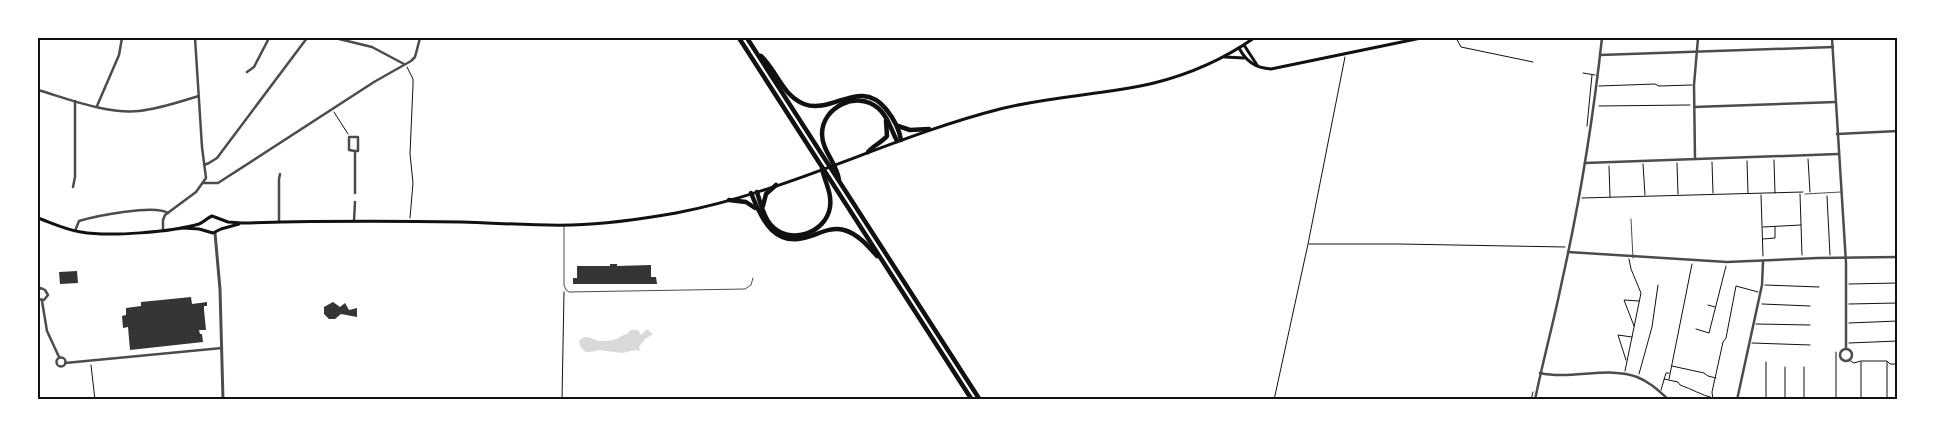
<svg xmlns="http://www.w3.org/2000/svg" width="1935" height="437" viewBox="0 0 1935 437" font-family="Roboto,sans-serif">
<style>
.water{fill:#d9d9d9}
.building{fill:#353535}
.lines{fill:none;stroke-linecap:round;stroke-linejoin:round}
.path{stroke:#111;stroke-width:1}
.service{stroke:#4c4c4c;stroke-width:1}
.minor{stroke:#4c4c4c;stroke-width:2.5}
.tertiary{stroke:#4c4c4c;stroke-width:3}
.secondary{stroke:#111;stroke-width:3}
.motorway{stroke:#111;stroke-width:4.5}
.neatline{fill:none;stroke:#111;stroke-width:2}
</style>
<rect width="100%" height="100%" fill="#fff"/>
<path class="water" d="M647,329L653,334L645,339L639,347L640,351L635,350L622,353L598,350L591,352H585L580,346L579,341C588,332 592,341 601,341C604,341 613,341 616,339C621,337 622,335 627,334L631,330H638L641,335Z"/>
<g class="building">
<polygon points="610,264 617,264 617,266 651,265 651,277 656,277 657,284 573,284 573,278 577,278 577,266 610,266"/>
<polygon points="77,271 78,283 60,284 59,272"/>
<polygon points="191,297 192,304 207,302 207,306 204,306 204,310 206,330 199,330 200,334 202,334 203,342 130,350 128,327 123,328 122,316 126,315 126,308 141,306 141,302"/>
<polygon points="333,302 340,307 345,303 349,310 357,308 357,317 341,314 335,319 329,319 324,314 324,307"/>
</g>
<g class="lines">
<g class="path">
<polyline points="1456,38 1461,47 1533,62"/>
<polyline points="407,67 413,79 413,85 410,154 413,183 410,218"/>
<polyline points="1583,73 1595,75"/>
<polyline points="1599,86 1655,84 1659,86 1692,85"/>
<polyline points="1599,106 1690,105"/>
<polyline points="334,112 348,134"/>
<polyline points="1587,126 1592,75"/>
<polyline points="1808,159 1810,192"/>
<polyline points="1774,160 1775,193"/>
<polyline points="1747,161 1748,193"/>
<polyline points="1712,162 1713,193"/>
<polyline points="1677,163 1678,194"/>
<polyline points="1643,164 1645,195"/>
<polyline points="1609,166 1610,197"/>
<polyline points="1800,194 1802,255"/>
<polyline points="1761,195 1763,256"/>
<polyline points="1827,196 1830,255"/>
<polyline points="1582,198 1803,192"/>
<polyline points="1763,227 1801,225"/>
<polyline points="1763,239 1775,238 1775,227"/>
<polyline points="1309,244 1399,244 1565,247"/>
<polyline points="1849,284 1898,283"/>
<polyline points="1765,285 1819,287"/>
<polyline points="1762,304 1810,306"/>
<polyline points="1849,304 1898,303"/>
<polyline points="1708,305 1715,307"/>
<polyline points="1849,323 1898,321"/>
<polyline points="1756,324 1810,325"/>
<polyline points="1634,326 1624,300 1639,301"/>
<polyline points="1696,329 1709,333 1726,266"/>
<polyline points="1752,343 1810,345"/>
<polyline points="1849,343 1898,341"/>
<polyline points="1836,352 1836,400"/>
<polyline points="1626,360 1618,335 1632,337"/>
<polyline points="1849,360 1854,363 1861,361 1887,361 1890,364 1898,364"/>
<polyline points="1861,362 1861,400"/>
<polyline points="1887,362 1887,400"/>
<polyline points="91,365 95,400"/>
<polyline points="1672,366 1704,373 1708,376 1716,378"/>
<polyline points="1625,371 1641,293 1631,269 1629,259"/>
<polyline points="1639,374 1652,327 1658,285"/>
<path d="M1664,379L1678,382L1680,385C1692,389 1701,395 1713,398"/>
<polyline points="1669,379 1692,264"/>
<polyline points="1661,390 1666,373 1669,373"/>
<polyline points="562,400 564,292"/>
<polyline points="1274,400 1308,244 1345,57"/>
<polyline points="1531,400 1533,392"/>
<polyline points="1713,400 1712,392 1723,342 1726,338 1736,286 1758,292"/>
<polyline points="1766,400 1766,362"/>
<polyline points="1785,400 1785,367"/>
<polyline points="1804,400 1804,367"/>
</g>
<g class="service">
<polyline points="1805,194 1841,192"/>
<polyline points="1631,219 1633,258"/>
<polyline points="564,226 564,285 566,290 569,292 745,289 751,285 753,278"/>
</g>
<g class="minor">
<polyline points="335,38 372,47 404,64"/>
<polyline points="1832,38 1846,263 1846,349"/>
<polyline points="1600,55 1833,47"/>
<polyline points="247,72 254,67 269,38"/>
<path d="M38,90C69,99 106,114 139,111C159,109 179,102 199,96"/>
<polyline points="97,106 119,55 122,38"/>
<polyline points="1694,107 1835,102"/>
<polyline points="1837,134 1898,131"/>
<polyline points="1695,159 1694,85 1698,38"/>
<polyline points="1585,163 1838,154"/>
<polyline points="204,165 209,163 217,158 307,38"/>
<polyline points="203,183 218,183 374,82 411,61 415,57 420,38"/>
<polyline points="73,187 75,177 75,101"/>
<polyline points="355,193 355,151 358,151 358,137 349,137 349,150 355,151"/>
<polyline points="354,221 355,202"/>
<polyline points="279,222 279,179 280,174"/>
<polyline points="163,229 163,220 165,215 196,192 206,178 202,147 195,38"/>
<path d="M75,231L79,221C96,216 155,204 168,213"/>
<polyline points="1568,252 1727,262 1818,258 1898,257"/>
<polyline points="38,290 41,288 45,290 48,295 44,300 38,299"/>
<polyline points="42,301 47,331 59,357"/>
<circle cx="1846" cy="355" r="6"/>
<circle cx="61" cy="362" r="4.5"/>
<polyline points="65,363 222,348"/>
<path d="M1540,373C1570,380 1610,366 1637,377C1650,382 1659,391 1669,400"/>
<path d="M1535,400C1543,360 1554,321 1562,281C1580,201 1593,119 1602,38"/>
<polyline points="1737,400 1762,285 1763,262"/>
</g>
<polyline class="tertiary" points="215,233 220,289 223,400"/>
<g class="secondary">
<polyline points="1426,38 1429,38"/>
<polyline points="1244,45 1257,65"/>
<path d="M1239,48C1246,61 1255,68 1271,69L1421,38"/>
<polyline points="1225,57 1244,58"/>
<path d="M38,218C52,223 66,230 81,232C109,237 172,232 199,224C204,222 207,218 212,216L228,222L242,223C315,221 388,221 462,222C498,223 535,226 572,225C606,224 642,219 676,213C788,192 890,137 1000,109C1051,96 1103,95 1154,83C1190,74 1224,59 1254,38"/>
<polyline points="183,228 199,229 213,233 221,229 239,224"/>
</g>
<g class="motorway">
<polyline points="739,38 972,400"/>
<polyline points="747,38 980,400"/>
<path d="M761,56C777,71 782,95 804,104C832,115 860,77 886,109C894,119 899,128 901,140"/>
<polyline points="898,126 910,130 929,129"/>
<path d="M868,152C874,145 881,143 887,136L886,120"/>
<path d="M839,180C837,163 822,151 822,134C822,107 857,90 878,108C888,116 891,130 897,141"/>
<path d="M757,192C760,202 763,215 770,224C788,246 826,234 830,207C832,193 825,182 822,169"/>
<path d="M751,193C762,221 775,249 811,236C822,232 832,227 844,230C858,234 868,246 877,256"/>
<polyline points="729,200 746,202 755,208"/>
<polyline points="763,206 766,194 776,185"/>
</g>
</g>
<rect width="1935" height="437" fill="none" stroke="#ffffff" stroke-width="78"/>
<rect x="39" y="39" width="1857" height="359" class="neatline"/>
</svg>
